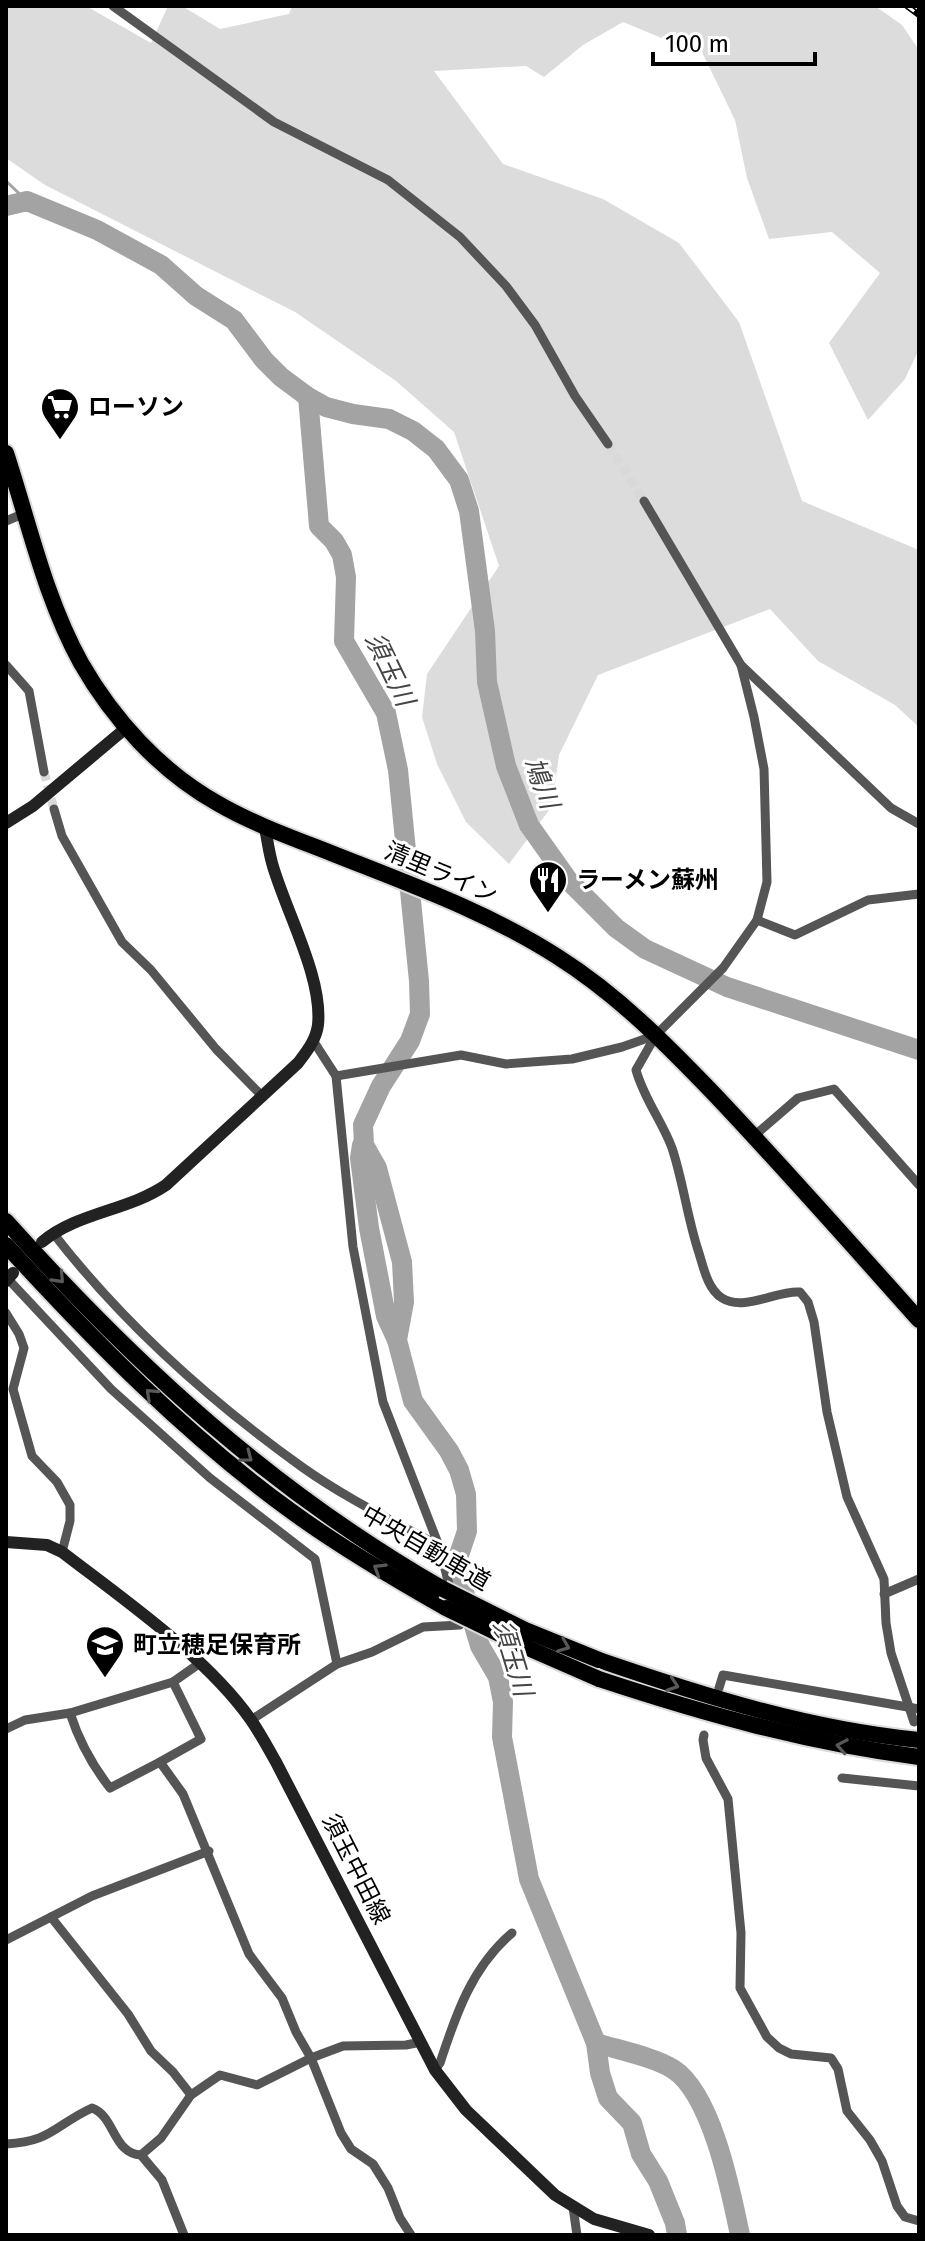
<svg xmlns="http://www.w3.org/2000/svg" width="925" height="2241" viewBox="0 0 925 2241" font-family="'Fira Sans','Noto Sans JP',sans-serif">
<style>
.green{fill:#dcdcdc}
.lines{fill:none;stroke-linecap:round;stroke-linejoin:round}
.stream{stroke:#a3a3a3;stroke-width:3}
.river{stroke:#a3a3a3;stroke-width:20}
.street-tunnel{stroke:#d9d9d9;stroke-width:9;stroke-dasharray:9 4.5;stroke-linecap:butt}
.highway-casing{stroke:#dbdbdb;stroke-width:20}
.street{stroke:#555;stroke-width:9}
.secondary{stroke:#222;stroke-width:12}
.highway{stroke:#000;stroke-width:16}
.rail-casing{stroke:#000;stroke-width:6}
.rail{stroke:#fff;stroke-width:3;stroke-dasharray:9;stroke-linecap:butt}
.highway-bridge-casing{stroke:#dbdbdb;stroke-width:20;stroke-linecap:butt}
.highway-bridge{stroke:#000;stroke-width:16}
.oneway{stroke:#595959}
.labels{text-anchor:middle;stroke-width:6;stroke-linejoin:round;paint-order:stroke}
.poi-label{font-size:24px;font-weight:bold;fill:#000;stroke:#fff;text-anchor:start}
.street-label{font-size:24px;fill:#000;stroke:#fff}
.water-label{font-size:26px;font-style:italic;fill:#444;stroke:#fff}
</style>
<rect width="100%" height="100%" fill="#fff"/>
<polygon class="green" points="6,6 86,6 151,43 168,6 182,6 220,29 289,14 292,6 875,6 902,25 919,50 919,349 905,379 868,420 829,343 880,273 832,232 769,239 747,178 735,120 702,52 676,44 623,22 583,45 544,77 526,66 434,71 503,164 603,199 679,243 739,322 802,501 919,550 919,727 895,705 818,661 770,609 598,675 559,755 552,806 509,864 466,822 437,764 422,717 427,674 499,566 454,432 396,381 295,312 45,185 6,158"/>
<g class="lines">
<polyline class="stream" points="6,181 27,201"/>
<g class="river">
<polyline points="6,206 27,201 97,230 161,265 196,296 234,320 264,360 281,377 308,397 326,407 353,414 389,419 413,431 436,449 459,480 469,511 485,631 487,682 506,766 529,825 568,880 616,928 645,949 727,987 919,1050"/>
<polyline points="308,397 319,526 334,541 342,555 346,577 344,641 386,713 398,770 419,981 420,1014 410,1041 381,1086 363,1125 364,1145 377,1168 402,1262 404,1302 397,1340 413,1401 449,1451 459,1470 466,1494 467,1531 458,1558 461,1582 480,1646 498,1677 503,1702 502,1737 529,1879 596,2043 600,2073 608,2098 632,2123 641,2154 658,2181 675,2223 677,2235"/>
<polyline points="362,1145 360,1158 369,1228 386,1316 397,1340"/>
<path d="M596,2043C619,2050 654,2057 673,2069C712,2094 731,2192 740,2235"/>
</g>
<g class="street-tunnel">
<polyline points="608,444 644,501"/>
<polyline points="44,772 54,809"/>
</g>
<g class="highway-casing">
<g id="highway">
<path d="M6,453C29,523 45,598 81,663C113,719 160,771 217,803C253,824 293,838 331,853C409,884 488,912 558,957C618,995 667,1045 716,1096C785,1169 852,1245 919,1320"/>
<path d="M6,1221C137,1367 272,1491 443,1589"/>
<path d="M6,1245C94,1341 186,1435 291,1511C340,1547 393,1578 446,1608"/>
<path d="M599,1660C704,1696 808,1729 919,1740"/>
<path d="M599,1679C705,1714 808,1743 919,1757"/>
</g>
</g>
<g class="street">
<polyline points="113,6 274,122 388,180 460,237 506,286 535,325 575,396 608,444"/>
<polyline points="644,501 741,665 891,808 919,824"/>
<polyline points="6,521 25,513"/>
<polyline points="6,665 29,691 44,772"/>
<path d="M741,665L754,717L764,769L767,882L757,920L723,968L656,1035L636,1070C644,1099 662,1121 672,1148C683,1181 687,1216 698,1250C703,1265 707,1289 722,1298C744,1312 777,1290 800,1292L808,1302L814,1322L827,1412L847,1497L884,1579L886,1623L891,1653L914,1722"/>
<polyline points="54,809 62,836 122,942 151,970 216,1049 263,1097"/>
<polyline points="757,920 795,935 868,900 919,894"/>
<polyline points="314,1042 336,1076 353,1247 383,1402 439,1546 451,1592"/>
<polyline points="336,1076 461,1055 506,1064 572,1059 622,1047 656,1035"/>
<polyline points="754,1136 798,1098 834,1089 919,1185"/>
<path d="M53,1233C122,1322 210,1401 302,1467C344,1497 393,1521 439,1546"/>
<polyline points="8,1279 111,1389 210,1478 315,1559 337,1664"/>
<polyline points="6,1313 19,1334 24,1348 13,1389 32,1456 57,1482 70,1505 70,1521 62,1552"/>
<polyline points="884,1594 919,1579"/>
<polyline points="173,1682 201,1739 160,1762 183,1794 249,1954 282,1998 296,2032 311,2058 341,2133 351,2149 373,2164 388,2188 400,2218 411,2235"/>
<polyline points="719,1688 723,1675 919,1709"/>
<path d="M70,1713C79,1741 92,1765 110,1788L160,1762"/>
<polyline points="251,1720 337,1664 372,1652 423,1627 460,1625 457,1614"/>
<polyline points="6,1729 25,1720 70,1713 173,1682 200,1663"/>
<polyline points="704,1735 703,1740 706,1758 728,1799 741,1933 740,1988 767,2037 779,2048 791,2054 831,2058 838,2069 847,2111 870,2140 882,2161 897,2206 905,2217 919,2221"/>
<polyline points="842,1778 919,1786"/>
<polyline points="51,1917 128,2014 151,2051 173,2072 191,2095"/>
<polyline points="6,1940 92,1896 209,1851"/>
<path d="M435,2070L440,2063C456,2014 472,1967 512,1933"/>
<path d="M6,2144C51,2142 55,2125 92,2108C115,2116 113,2154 141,2155L162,2180L184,2235"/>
<polyline points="141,2155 161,2138 191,2095 220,2075 257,2085 311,2058 343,2046 406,2045 421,2042"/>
<polyline points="573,2207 577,2235"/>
</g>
<g class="secondary">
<polyline points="6,823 33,806 126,728"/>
<path d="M42,1242C78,1212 128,1211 166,1185L298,1063C307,1051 316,1040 318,1025C323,977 285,910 272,863C269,852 267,839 265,827"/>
<polyline points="6,1281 13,1273"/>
<path d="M6,1542L47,1545L62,1552C123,1599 207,1657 251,1720C260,1733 268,1748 276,1762L435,2070L466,2110L555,2195L594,2219L649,2235"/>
</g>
<use href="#highway" class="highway"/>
<g class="rail-casing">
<polyline id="rail" points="907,6 919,15"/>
</g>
<use href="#rail" class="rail"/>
<g class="highway-bridge-casing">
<g id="highway-bridge">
<polyline points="443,1589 525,1630 599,1660"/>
<polyline points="446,1608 528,1648 599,1679"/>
</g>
</g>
<use href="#highway-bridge" class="highway-bridge"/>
</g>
<defs><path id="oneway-chevron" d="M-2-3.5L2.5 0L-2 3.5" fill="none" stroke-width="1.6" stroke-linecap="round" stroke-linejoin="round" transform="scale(2)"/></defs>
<g class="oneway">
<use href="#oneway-chevron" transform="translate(59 1278) rotate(47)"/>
<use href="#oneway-chevron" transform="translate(151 1394) rotate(-137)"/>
<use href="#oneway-chevron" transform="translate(247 1457) rotate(37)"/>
<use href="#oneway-chevron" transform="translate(379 1569) rotate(-148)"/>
<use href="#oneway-chevron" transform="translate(564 1646) rotate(22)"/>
<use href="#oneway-chevron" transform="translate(673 1685) rotate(19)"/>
<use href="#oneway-chevron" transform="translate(842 1746) rotate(-170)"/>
</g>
<defs>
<g id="supermarket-pin" transform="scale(2)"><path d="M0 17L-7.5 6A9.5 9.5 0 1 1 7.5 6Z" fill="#000" stroke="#fff"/><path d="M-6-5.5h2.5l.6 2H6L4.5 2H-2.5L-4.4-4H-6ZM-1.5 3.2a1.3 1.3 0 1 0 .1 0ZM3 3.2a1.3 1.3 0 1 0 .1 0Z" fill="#fff"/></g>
<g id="restaurant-pin" transform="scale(2)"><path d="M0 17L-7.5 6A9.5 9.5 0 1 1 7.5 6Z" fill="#000" stroke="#fff"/><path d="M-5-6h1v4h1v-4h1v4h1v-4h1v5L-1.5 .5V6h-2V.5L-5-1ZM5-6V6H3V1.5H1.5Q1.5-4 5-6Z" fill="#fff"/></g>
<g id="school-pin" transform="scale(2)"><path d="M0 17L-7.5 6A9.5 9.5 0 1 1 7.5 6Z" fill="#000" stroke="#fff"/><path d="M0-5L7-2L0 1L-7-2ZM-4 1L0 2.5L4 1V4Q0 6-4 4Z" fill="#fff"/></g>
</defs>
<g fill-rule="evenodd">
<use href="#supermarket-pin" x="60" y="407"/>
<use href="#restaurant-pin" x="548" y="880"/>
<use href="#school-pin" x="105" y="1645"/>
</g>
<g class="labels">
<g class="poi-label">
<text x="88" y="415">ローソン</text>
<text x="576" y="888">ラーメン蘇州</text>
<text x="133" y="1653">町立穂足保育所</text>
</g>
<g class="street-label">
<text transform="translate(441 873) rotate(23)" y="8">清里ライン</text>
<text transform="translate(426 1548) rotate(30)" y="8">中央自動車道</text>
<text transform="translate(356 1869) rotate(63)" y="8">須玉中田線</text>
</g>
<g class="water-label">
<text transform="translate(390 669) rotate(64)" y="9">須玉川</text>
<text transform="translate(542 783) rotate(69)" y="9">鳩川</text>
<text transform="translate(513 1658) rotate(73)" y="9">須玉川</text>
</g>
</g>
<rect width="925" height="2241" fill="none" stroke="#000000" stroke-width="16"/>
<path d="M653 52v12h162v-12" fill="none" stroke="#000000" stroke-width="4"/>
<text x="665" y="52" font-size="24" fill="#000000" stroke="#ffffff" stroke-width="6" paint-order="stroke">100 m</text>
</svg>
